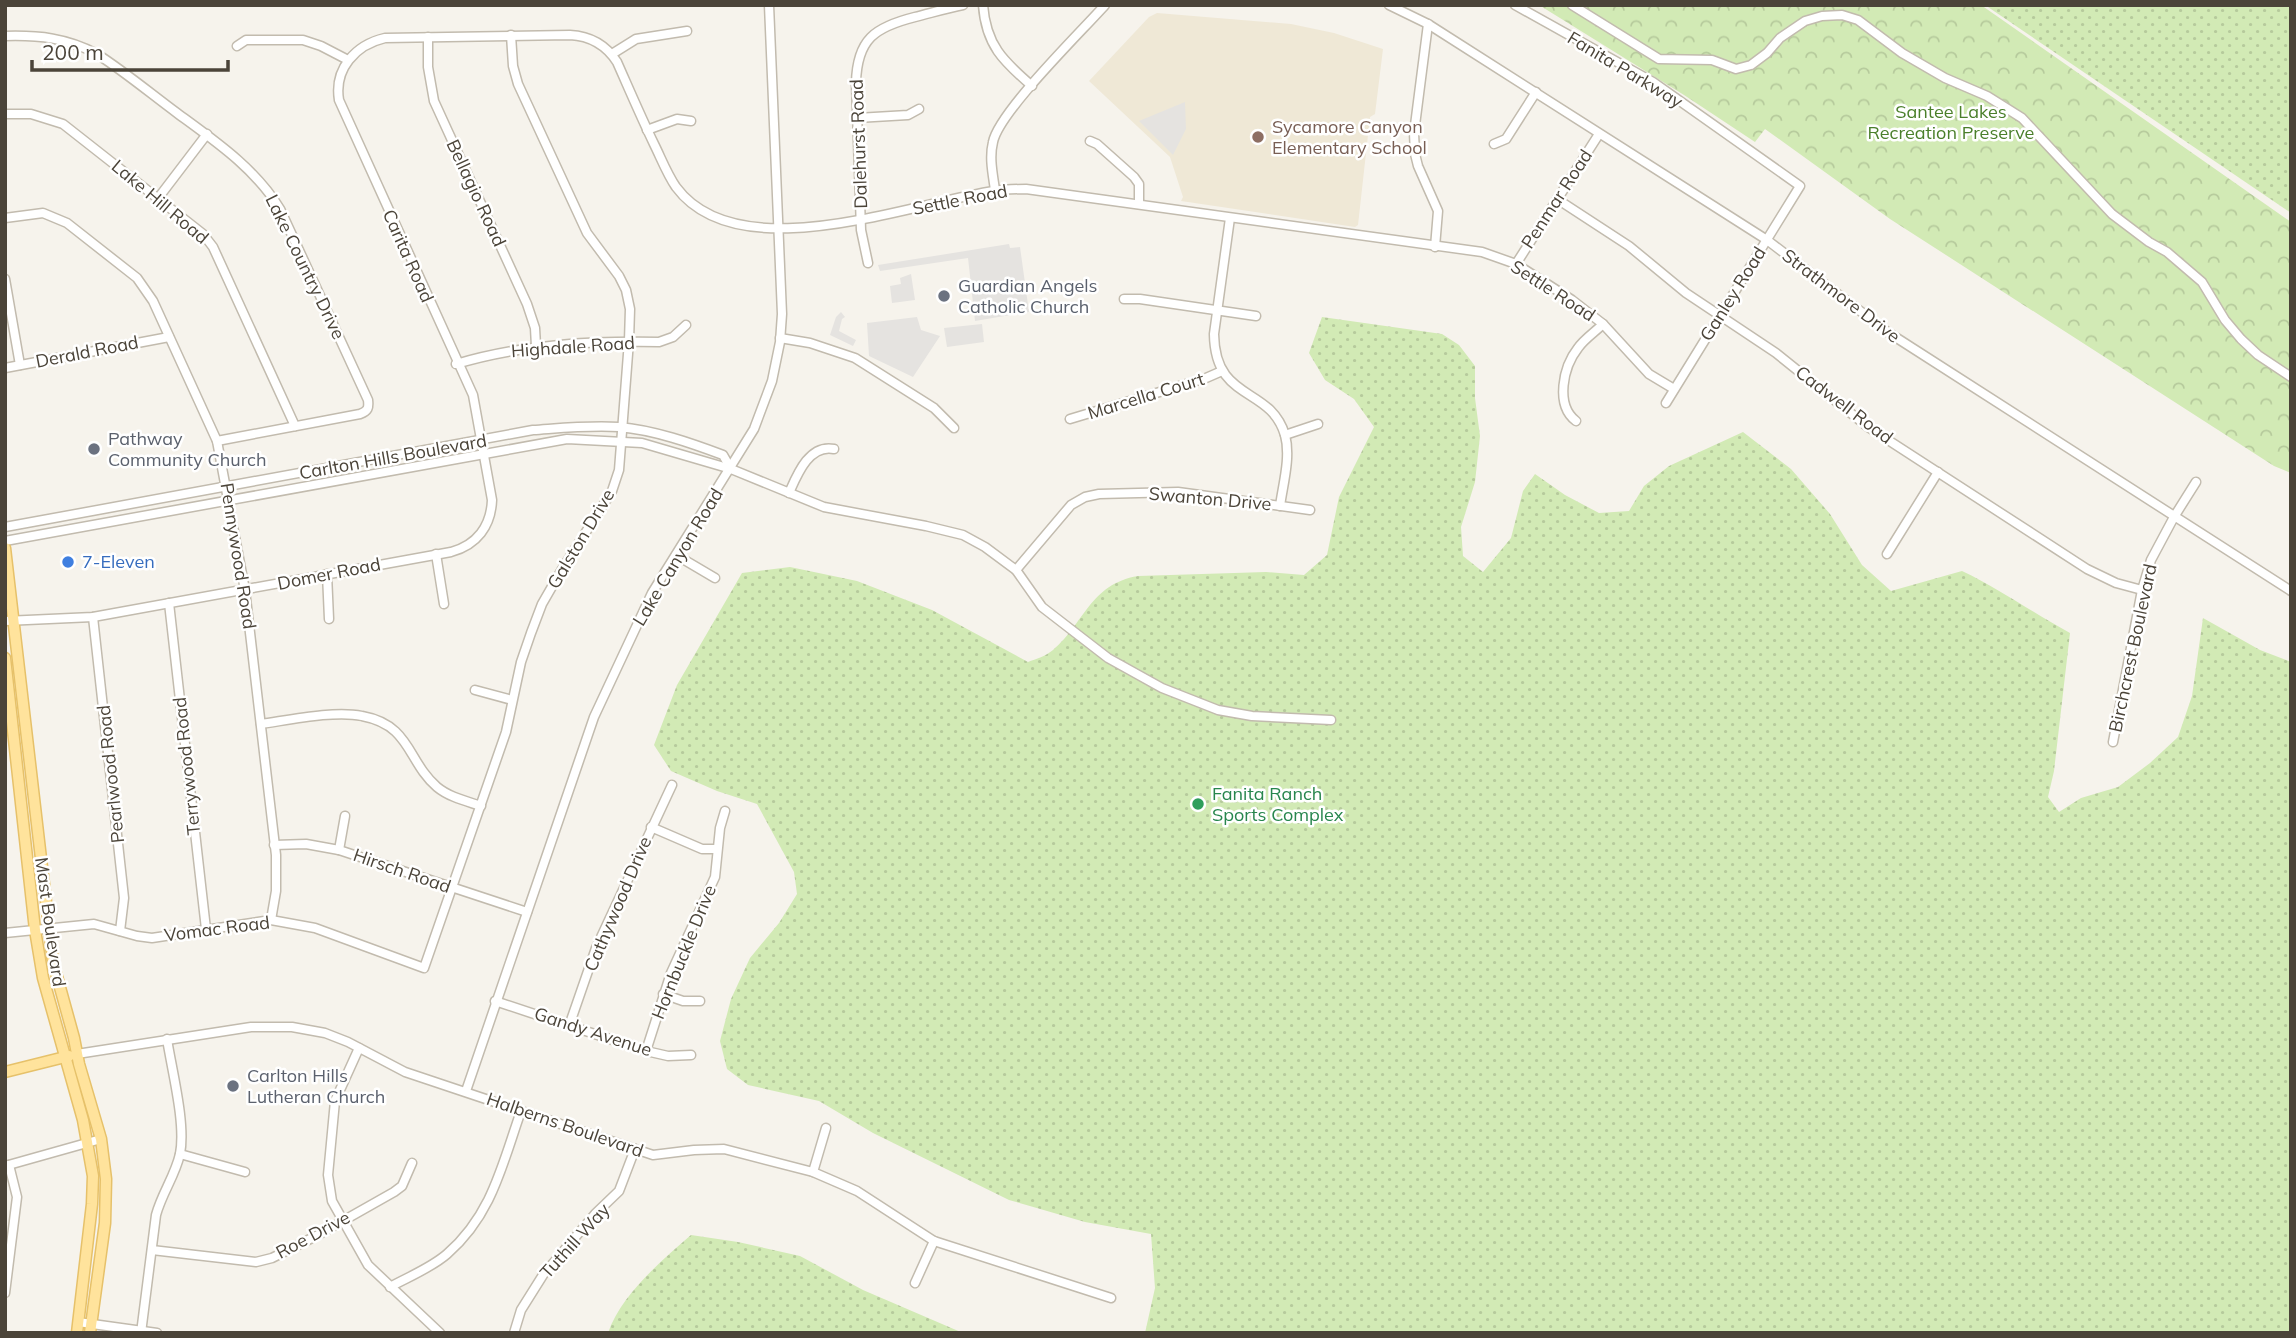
<svg xmlns="http://www.w3.org/2000/svg" width="2296" height="1338" viewBox="0 0 2296 1338" font-family="Mulish,sans-serif">
<style>
.education{fill:#efe8d6}
.grass{fill:url(#grass-dots)}
.park{fill:url(#park-crowns)}
.parking{fill:#e5e3e0}
.lines{fill:none;stroke-linecap:round;stroke-linejoin:round}
.minor-casing{stroke:#c2bbae;stroke-width:11}
.major-casing{stroke:#e6c16a;stroke-width:13}
.minor{stroke:#fff;stroke-width:8}
.major{stroke:#ffe39c;stroke-width:10}
.education-dot{fill:#8d6e63;stroke:#fff;stroke-width:2.5}
.worship-dot{fill:#6b7280;stroke:#fff;stroke-width:2.5}
.shop-dot{fill:#3f7fe0;stroke:#fff;stroke-width:2.5}
.leisure-dot{fill:#2e9e5b;stroke:#fff;stroke-width:2.5}
.labels{text-anchor:middle;stroke-width:5;stroke-linejoin:round;paint-order:stroke}
.street-label{font-size:18px;fill:#4b4439;stroke:#fff}
.park-label{font-size:18px;fill:#4a7f2a;stroke:#fff}
.education-label{font-size:18px;fill:#785e54;stroke:#fff;text-anchor:start}
.worship-label{font-size:18px;fill:#5b616d;stroke:#fff;text-anchor:start}
.shop-label{font-size:18px;fill:#366cbe;stroke:#fff;text-anchor:start}
.leisure-label{font-size:18px;fill:#27864d;stroke:#fff;text-anchor:start}
</style>
<defs>
<pattern id="grass-dots" width="8" height="8" patternUnits="userSpaceOnUse" patternTransform="scale(1.75)"><rect width="8" height="8" fill="#d2eab5"/><path d="M2 2h.1M6 6h.1" fill="none" stroke="#b6ca9c" stroke-width="1.8" stroke-linecap="round"/></pattern>
<pattern id="park-crowns" width="20" height="18" patternUnits="userSpaceOnUse" patternTransform="scale(1.75)"><rect width="20" height="18" fill="#d2eab5"/><path d="M2 6a3 3 0 1 1 6 0M12 15a3 3 0 1 1 6 0" fill="none" stroke="#b6ca9c"/></pattern>
</defs>
<rect width="100%" height="100%" fill="#f6f3ec"/>
<polygon class="education" points="1157,13 1291,24 1334,33 1383,49 1375,114 1370,117 1358,225 1355,227 1181,201 1183,197 1170,157 1089,81 1149,17"/>
<g class="grass">
<polygon points="1985,5 2291,5 2291,213"/>
<path d="M1322,317L1442,334L1459,345L1475,366V398L1480,436L1475,482L1461,527L1463,556L1483,572L1511,538L1523,491L1535,474L1565,495L1599,513L1629,511L1644,486L1669,466L1743,432L1791,469L1830,514L1862,565L1891,591L1962,571C2000,589 2033,613 2070,633L2054,771L2048,797L2059,812L2081,798L2118,787L2150,763L2178,737L2192,696L2203,618L2260,650L2291,662V1333H1145L1155,1288L1151,1234L1085,1222L1009,1200L873,1133L819,1101L748,1085L727,1069L720,1041L731,999L750,958L779,923L797,894L794,872L757,804L717,791L671,771L654,745L677,685L742,573L790,567L857,581L932,610L1028,662C1036,659 1046,656 1053,650C1084,624 1090,584 1138,576L1266,572L1304,575L1327,555L1339,497L1374,427L1354,399L1325,380L1309,353Z"/>
<path d="M691,1235L738,1242L800,1256L863,1290L963,1333H608C621,1295 661,1261 691,1235Z"/>
</g>
<polygon class="park" points="1539,5 1981,5 2291,222 2291,473 2274,466 1890,219 1765,129 1755,142 1684,95"/>
<g class="parking">
<polygon points="1185,102 1186,129 1173,155 1139,121"/>
<polygon points="1009,244 1010,248 1020,247 1029,312 975,321 968,258 880,271 878,265"/>
<polygon points="911,274 915,300 892,303 890,286 901,284 900,278"/>
<polygon points="841,312 845,317 842,319 839,331 856,340 853,346 830,335 836,317"/>
<polygon points="917,317 921,330 940,336 913,377 869,356 867,323"/>
<polygon points="982,324 984,342 947,347 944,328"/>
</g>
<g class="lines">
<g class="minor-casing">
<g id="minor">
<path d="M983,5C986,45 1003,61 1032,86"/>
<polyline points="1389,5 1428,24 1767,240 1889,333 2291,591"/>
<polyline points="1515,5 1653,82 1800,186 1666,403"/>
<polyline points="1572,5 1659,59 1712,60 1736,69 1751,65 1767,53 1780,38 1805,21 1822,16 1842,15 1858,20 1902,53 1945,78 1987,96 2022,118 2112,214 2149,242 2167,252 2202,282 2225,320 2241,339 2258,355 2291,377"/>
<polyline points="1428,24 1414,133 1415,154 1418,166 1438,211 1435,247"/>
<path d="M5,36C39,35 67,38 97,54C125,72 150,93 177,113C215,141 255,168 280,209L368,400C369,408 368,411 360,414L217,441"/>
<polyline points="428,37 428,67 434,101 527,304 535,328 536,346"/>
<polyline points="237,46 246,40 303,40 321,46 348,60"/>
<polyline points="612,54 636,39 687,31"/>
<polyline points="5,114 31,114 63,124 203,234 213,247 295,426"/>
<polyline points="857,118 908,115 919,109"/>
<polyline points="647,130 677,119 691,121"/>
<polyline points="1090,141 1097,144 1134,177 1139,184 1139,204"/>
<polyline points="1494,144 1506,139 1536,92"/>
<path d="M995,190C993,175 989,158 993,142C999,112 1081,32 1105,5"/>
<polyline points="159,197 207,134"/>
<polyline points="1557,199 1629,246 1686,293 1776,353 1868,427 2087,569 2116,583 2142,590"/>
<polyline points="5,218 43,213 67,223 137,278 153,301 217,441 245,590 276,855 276,891 271,920"/>
<path d="M1230,218L1214,334C1215,403 1270,385 1285,435C1291,457 1283,484 1280,506"/>
<path d="M868,263L861,230L856,83C857,39 875,27 915,17C931,13 947,8 963,5"/>
<polyline points="1516,264 1599,134"/>
<polyline points="5,279 20,365"/>
<polyline points="1124,299 1140,299 1256,316"/>
<polyline points="780,338 810,343 855,358 934,408 954,428"/>
<path d="M456,364C523,344 590,341 659,342L673,337L686,325"/>
<polyline points="5,368 169,337"/>
<polyline points="1070,419 1206,378 1222,371"/>
<path d="M1576,421C1555,405 1563,367 1578,348C1584,339 1595,332 1603,324"/>
<polyline points="1285,435 1318,424"/>
<path d="M789,493C797,475 809,444 834,449"/>
<path d="M5,527L533,430C562,428 590,425 619,427C654,430 691,443 723,455L731,469"/>
<polyline points="5,541 567,439 642,443 731,469 824,507 926,526 963,535 985,547 1016,570 1042,607 1108,658 1162,688 1218,710 1252,716 1331,720"/>
<polyline points="436,554 444,604"/>
<polyline points="1887,554 1938,472"/>
<polyline points="676,555 715,578"/>
<polyline points="1016,570 1071,505 1085,497 1099,494 1178,492 1310,510"/>
<polyline points="327,574 329,619"/>
<polyline points="169,603 206,929"/>
<polyline points="93,617 124,898 120,931"/>
<path d="M5,621L93,617L451,552C477,545 491,526 492,500L473,395L339,100C334,69 355,45 385,38L570,35C590,36 606,45 617,62C629,89 641,117 654,144C661,158 667,174 676,187C738,271 911,203 994,191C1005,189 1016,189 1026,189L1482,252L1516,264L1572,300L1603,324L1649,374L1674,389"/>
<polyline points="475,690 512,700"/>
<path d="M261,724C289,720 335,710 362,716C411,725 407,761 437,787C449,797 466,801 481,806"/>
<polyline points="2113,742 2142,590 2151,560 2174,517 2196,482"/>
<polyline points="651,827 702,849 717,849"/>
<polyline points="274,845 306,844 339,850 527,912"/>
<polyline points="339,850 345,816"/>
<polyline points="5,933 94,924 137,936 152,938 271,920 315,928 424,968 506,732 521,662 531,633 542,604 561,571 612,491 619,470 629,341 630,309 626,290 619,276 587,233 518,84 513,66 511,35"/>
<polyline points="663,994 683,1001 700,1001"/>
<polyline points="495,1001 646,1051 668,1056 691,1055"/>
<polyline points="569,1026 596,948 672,785"/>
<polyline points="359,1048 335,1101 328,1175 332,1201 368,1265 440,1333"/>
<polyline points="646,1051 671,973 715,877 720,828 725,811"/>
<polyline points="77,1054 251,1027 292,1027 325,1033 348,1042 405,1072 653,1155 694,1150 724,1149 813,1172 857,1191 934,1241 1111,1298"/>
<polyline points="466,1091 594,717 652,593 754,429 772,381 780,342 782,314 769,5"/>
<polyline points="180,1154 245,1172"/>
<polyline points="5,1166 101,1139"/>
<polyline points="813,1172 826,1128"/>
<polyline points="152,1250 256,1262 272,1258 318,1235 394,1192 402,1186 412,1163"/>
<polyline points="915,1283 934,1241"/>
<path d="M390,1287C408,1277 431,1268 447,1254C492,1215 502,1165 521,1111"/>
<polyline points="5,1293 17,1197 9,1165"/>
<polyline points="78,1322 157,1333"/>
<path d="M141,1333L156,1215C162,1193 175,1176 180,1154C186,1124 172,1071 167,1039"/>
<polyline points="514,1333 521,1310 543,1275 595,1214 619,1191 635,1149"/>
</g>
</g>
<g class="major-casing">
<g id="major">
<polyline points="5,548 53,962 74,1038 79,1064 101,1139 106,1179 105,1223 90,1333"/>
<polyline points="5,658 35,930 43,978 83,1120 93,1176 92,1204 77,1333"/>
<polyline points="5,1072 69,1056"/>
</g>
</g>
<use href="#minor" class="minor"/>
<use href="#major" class="major"/>
</g>
<circle class="education-dot" cx="1258" cy="137" r="7"/>
<g class="worship-dot">
<circle cx="944" cy="296" r="7"/>
<circle cx="94" cy="449" r="7"/>
<circle cx="233" cy="1086" r="7"/>
</g>
<circle class="shop-dot" cx="68" cy="562" r="7"/>
<circle class="leisure-dot" cx="1198" cy="804" r="7"/>
<g class="labels">
<g class="street-label">
<text transform="translate(1625 70) rotate(31)" y="6">Fanita Parkway</text>
<text transform="translate(859 144) rotate(-92)" y="6">Dalehurst Road</text>
<text transform="translate(476 193) rotate(65)" y="6">Bellagio Road</text>
<text transform="translate(1557 199) rotate(-57)" y="6">Penmar Road</text>
<text transform="translate(960 200) rotate(-11)" y="6">Settle Road</text>
<text transform="translate(160 202) rotate(40)" y="6">Lake Hill Road</text>
<text transform="translate(408 256) rotate(66)" y="6">Carita Road</text>
<text transform="translate(305 267) rotate(64)" y="6">Lake Country Drive</text>
<text transform="translate(1553 291) rotate(33)" y="6">Settle Road</text>
<text transform="translate(1733 294) rotate(-58)" y="6">Ganley Road</text>
<text transform="translate(1841 296) rotate(37)" y="6">Strathmore Drive</text>
<text transform="translate(573 347) rotate(-4)" y="6">Highdale Road</text>
<text transform="translate(87 352) rotate(-11)" y="6">Derald Road</text>
<text transform="translate(1146 396) rotate(-17)" y="6">Marcella Court</text>
<text transform="translate(1844 405) rotate(37)" y="6">Cadwell Road</text>
<text transform="translate(393 457) rotate(-10)" y="6">Carlton Hills Boulevard</text>
<text transform="translate(1210 499) rotate(5)" y="6">Swanton Drive</text>
<text transform="translate(581 539) rotate(-59)" y="6">Galston Drive</text>
<text transform="translate(238 556) rotate(81)" y="6">Pennywood Road</text>
<text transform="translate(678 557) rotate(-59)" y="6">Lake Canyon Road</text>
<text transform="translate(329 574) rotate(-11)" y="6">Domer Road</text>
<text transform="translate(2133 648) rotate(-78)" y="6">Birchcrest Boulevard</text>
<text transform="translate(187 766) rotate(-96)" y="6">Terrywood Road</text>
<text transform="translate(111 774) rotate(-96)" y="6">Pearlwood Road</text>
<text transform="translate(402 871) rotate(19)" y="6">Hirsch Road</text>
<text transform="translate(618 904) rotate(-67)" y="6">Cathywood Drive</text>
<text transform="translate(50 922) rotate(82)" y="6">Mast Boulevard</text>
<text transform="translate(217 929) rotate(-7)" y="6">Vomac Road</text>
<text transform="translate(684 952) rotate(-68)" y="6">Hornbuckle Drive</text>
<text transform="translate(593 1032) rotate(18)" y="6">Gandy Avenue</text>
<text transform="translate(565 1125) rotate(19)" y="6">Halberns Boulevard</text>
<text transform="translate(313 1235) rotate(-28)" y="6">Roe Drive</text>
<text transform="translate(575 1241) rotate(-48)" y="6">Tuthill Way</text>
</g>
<g class="park-label">
<text x="1951" y="118">Santee Lakes<tspan x="1951" dy="21">Recreation Preserve</tspan></text>
</g>
<g class="education-label">
<text x="1272" y="133">Sycamore Canyon<tspan x="1272" dy="21">Elementary School</tspan></text>
</g>
<g class="worship-label">
<text x="958" y="292">Guardian Angels<tspan x="958" dy="21">Catholic Church</tspan></text>
<text x="108" y="445">Pathway<tspan x="108" dy="21">Community Church</tspan></text>
<text x="247" y="1082">Carlton Hills<tspan x="247" dy="21">Lutheran Church</tspan></text>
</g>
<g class="shop-label">
<text x="82" y="568">7-Eleven</text>
</g>
<g class="leisure-label">
<text x="1212" y="800">Fanita Ranch<tspan x="1212" dy="21">Sports Complex</tspan></text>
</g>
</g>
<rect width="2296" height="1338" fill="none" stroke="#4b4439" stroke-width="14"/>
<path d="M32 60v10h196v-10" fill="none" stroke="#4b4439" stroke-width="3.5"/>
<text x="42" y="60" font-size="21" fill="#4b4439" stroke="#ffffff" stroke-width="5" paint-order="stroke">200 m</text>
</svg>
